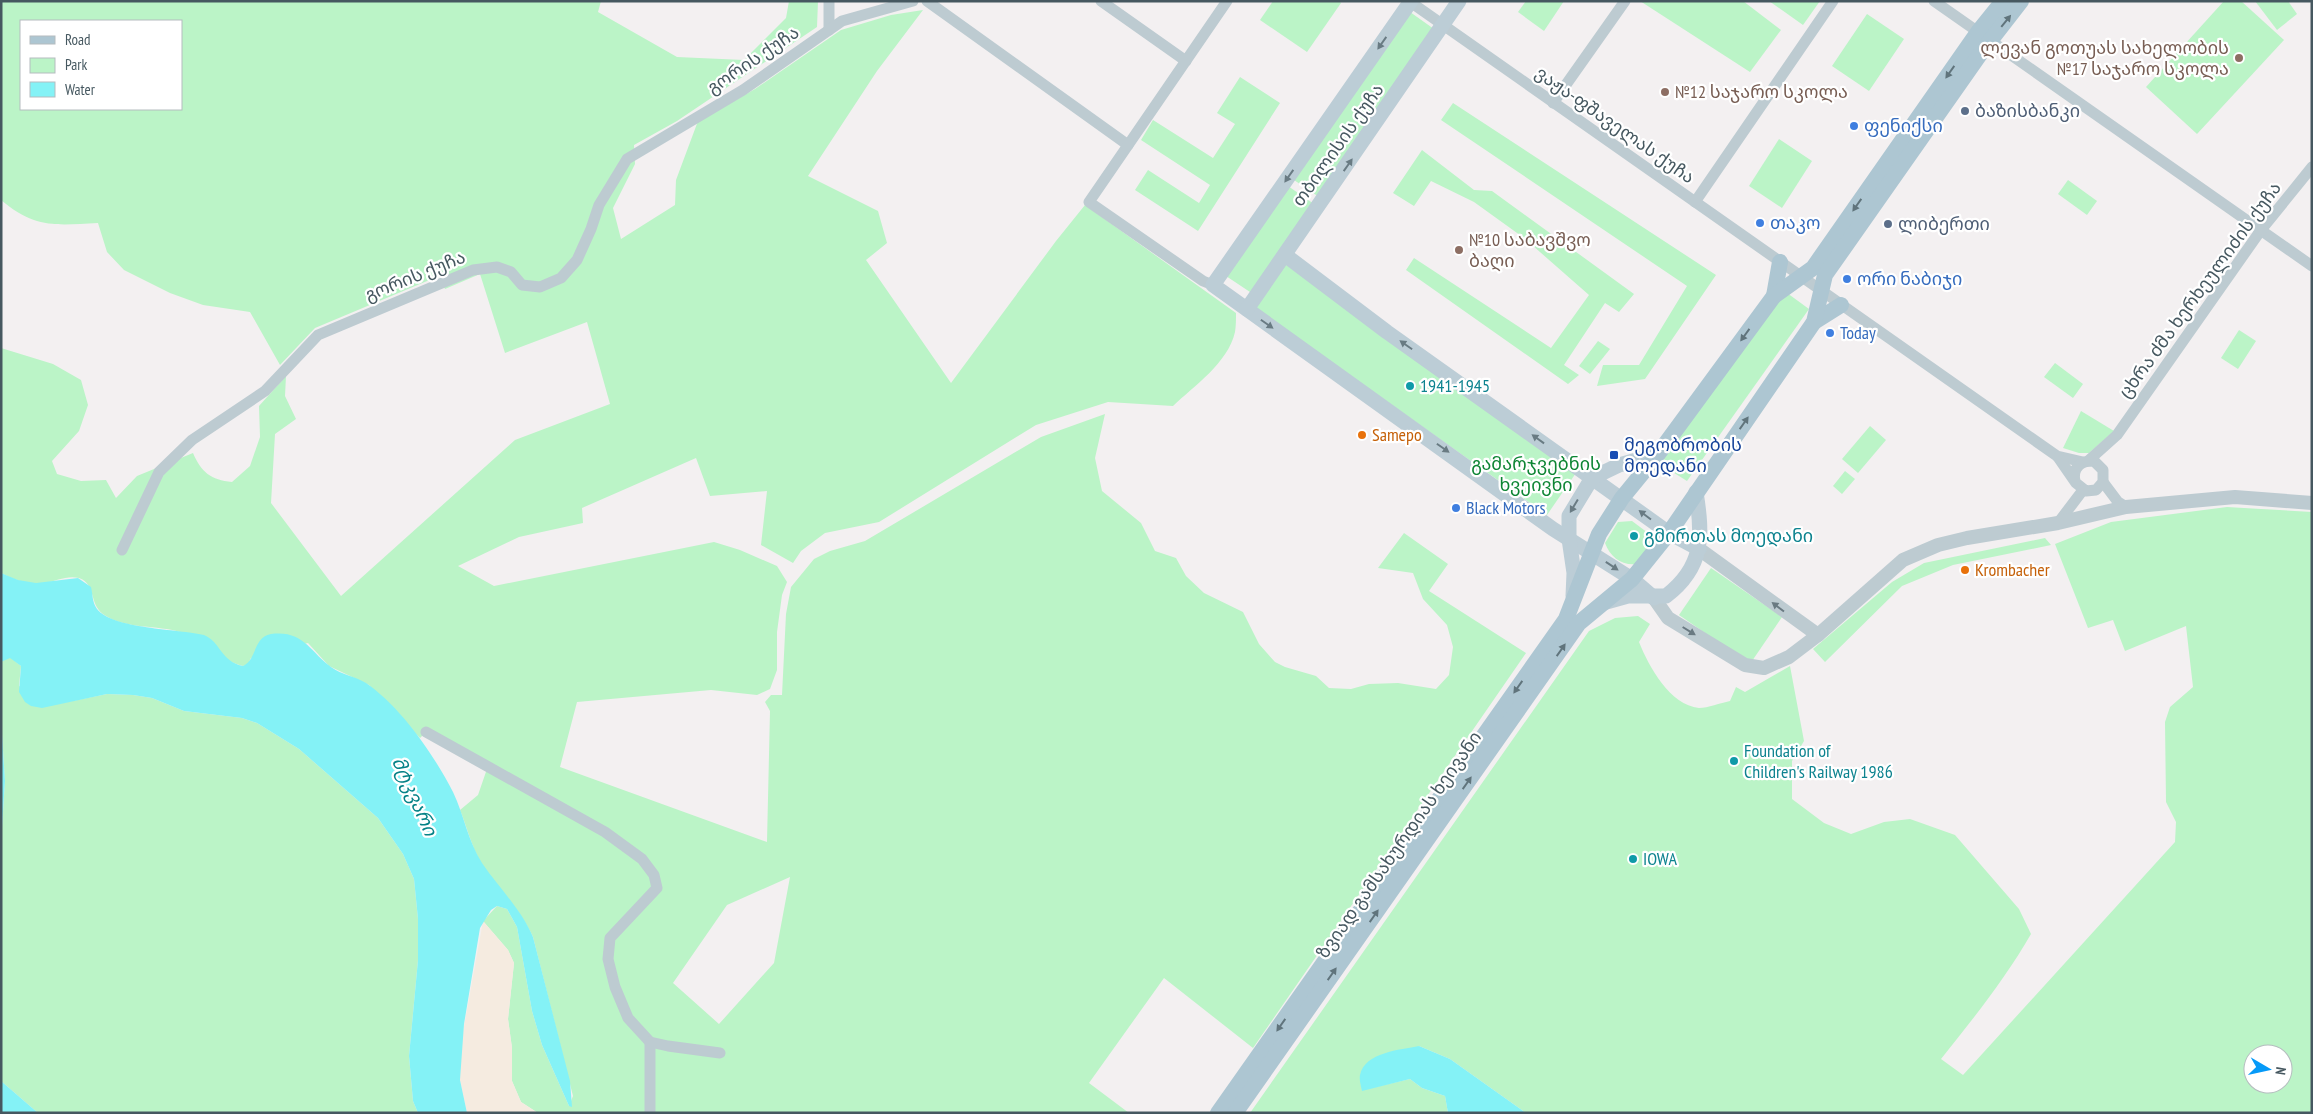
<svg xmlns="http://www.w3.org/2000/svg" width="2313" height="1114" viewBox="0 0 2313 1114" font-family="'PT Sans Narrow','Noto Sans Georgian',sans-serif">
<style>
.green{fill:#bbf4c7;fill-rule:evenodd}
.sand{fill:#f5ebe0}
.water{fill:#84f2f6}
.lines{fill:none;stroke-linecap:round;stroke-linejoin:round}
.minor{stroke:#bdcbd1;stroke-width:11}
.tertiary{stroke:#bdcbd1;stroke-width:14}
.secondary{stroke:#bccdd6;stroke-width:15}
.primary{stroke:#adc6d2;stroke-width:16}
.oneway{fill:#60747c}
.oneway2{fill:#697b83}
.oneway3{fill:#6a7a82}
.education-dot{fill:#8d6e63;stroke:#fff;stroke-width:2}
.service-dot{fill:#5c6f8a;stroke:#fff;stroke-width:2}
.shop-dot{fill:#3f7fe0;stroke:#fff;stroke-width:2}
.culture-dot{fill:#0f9aa8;stroke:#fff;stroke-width:2}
.food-dot{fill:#e8710a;stroke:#fff;stroke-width:2}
.transit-dot{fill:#1a4fb4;stroke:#fff;stroke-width:2}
.labels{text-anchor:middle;stroke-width:4.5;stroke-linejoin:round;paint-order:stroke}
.education-label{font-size:18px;fill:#785e54;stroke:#fff;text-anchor:start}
.street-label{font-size:18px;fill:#465860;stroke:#fff}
.service-label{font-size:18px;fill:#4e5e75;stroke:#fff;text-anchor:start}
.shop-label{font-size:18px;fill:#366cbe;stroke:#fff;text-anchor:start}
.culture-label{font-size:18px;fill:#0d838f;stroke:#fff;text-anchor:start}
.food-label{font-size:18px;fill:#c56008;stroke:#fff;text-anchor:start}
.transit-label{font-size:18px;fill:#164399;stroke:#fff;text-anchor:start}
.park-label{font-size:18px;fill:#0d8534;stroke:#fff}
.water-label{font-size:19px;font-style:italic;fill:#058287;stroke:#fff}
</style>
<rect width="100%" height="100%" fill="#f3f0f1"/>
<g class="green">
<path d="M1,1H601L598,12L677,57L744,60L786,18L789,1H818L817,27L677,121L634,145L635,164L613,208L621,239L675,205L676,180L698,121L755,89L841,30L891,15L923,10L877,71L808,176L878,211L887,243L866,260L951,383L1056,241L1085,205L1236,313C1236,319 1236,326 1235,332C1228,363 1194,386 1173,406L1108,402L1036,425L879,522L825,533L801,551L793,563L761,545L767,491L710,496L696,458L582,508L583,523L519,537L458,566L494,586L714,542L740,550L777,566L787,582L782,595L777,632V670L770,689L757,695L711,690L577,702L560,767L767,842L770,711L765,702L771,695H782L786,614L791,587L814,559L830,551L865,541L1041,437L1105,414L1095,458L1102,491L1141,523L1155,551L1176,558L1186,576L1204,593L1243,612L1259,644L1275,662L1285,667L1316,676L1329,688L1351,689L1369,684L1398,683L1436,689L1449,675L1453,647L1447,625L1423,599L1413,573L1378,568L1404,533L1448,564L1429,591L1526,653L1253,1048L1164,978L1089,1083L1129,1113H538L521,1102L512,1081V1048L508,1019L514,963L508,950L483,921L497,906L507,909L517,927L532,1011L542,1045L569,1106L573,1096L533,937C520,908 496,888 480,861C471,845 467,827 460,810L478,795L488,766L426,732L420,738L369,685L329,666L308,643L251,658L248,664L243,666C220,661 203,638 180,632C157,625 127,629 106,616C88,606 97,584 79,578C67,575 56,581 45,583C30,586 15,580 1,573V348L53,364L81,380L88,405L79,431L52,461L57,474L81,481L106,480L116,498L137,476L193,453C201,472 211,480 232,482L250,466L260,437L259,406L286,376L285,396L296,419L275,434L271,503L341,596L515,440L610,404L587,322L505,353L480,274L445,289L439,276L315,328L280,365L250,312L203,305L170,293L124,270L107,252L98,223C56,225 35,229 1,200ZM21,21H181V109H21ZM790,877L774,963L719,1024L673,983L727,905Z"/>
<polygon points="1273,1 1339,1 1341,3 1307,52 1260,20"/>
<polygon points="1526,1 1564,1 1544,31 1518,12"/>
<polygon points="1640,1 1743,1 1781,30 1750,72"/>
<polygon points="1769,1 1820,1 1803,25"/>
<polygon points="2224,1 2241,1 2284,40 2197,134 2146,87"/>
<polygon points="2255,1 2288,1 2297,14 2277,30"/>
<polygon points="1410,12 1434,29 1319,197 1294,180"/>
<polygon points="1867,14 1904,39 1869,91 1832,66"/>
<polygon points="1240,77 1280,103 1198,231 1135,190 1148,170 1199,203 1210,185 1141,140 1153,120 1213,158 1235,124 1217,113"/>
<polygon points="1453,103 1716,275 1645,379 1597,386 1603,365 1639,365 1687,286 1441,120"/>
<polygon points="1779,139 1812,161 1782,208 1749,186"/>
<polygon points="1422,150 1474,190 1492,191 1634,294 1619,312 1605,303 1564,365 1579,375 1568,384 1406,270 1414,258 1551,348 1589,295 1524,238 1474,202 1431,181 1414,206 1393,193"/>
<polygon points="2068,180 2097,201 2087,215 2058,194"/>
<polygon points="1288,186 1314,204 1253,294 1226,276"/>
<polygon points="1285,264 1578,470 1547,515 1255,308"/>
<polygon points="1783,290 1809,309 1687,481 1655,461"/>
<polygon points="2239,330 2256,341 2238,369 2221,358"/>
<polygon points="1598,341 1610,349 1590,374 1579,366"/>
<polygon points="2055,363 2083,384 2073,398 2044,377"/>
<polygon points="2081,411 2114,431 2089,453 2079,453 2063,448"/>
<polygon points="1870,426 1886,440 1858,473 1842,459"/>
<polygon points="1845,471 1855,479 1842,494 1833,486"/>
<path d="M2227,507L2312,512V1113H1526L1450,1059L1419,1046L1362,1090L1410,1079L1422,1088L1445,1096L1448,1113H1250L1589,631L1615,618L1638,616L1650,624L1639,642C1649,667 1670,705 1699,708C1708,708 1720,703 1730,701L1736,687L1745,692L1790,666L1804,741L1792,761V799L1824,823L1851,834L1884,822L1910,819L1955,835L2019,909L2031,934C2005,979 1973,1019 1941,1059L1963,1075L2175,842L2176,822L2166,802L2165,722L2170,707L2193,687L2186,626L2125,651L2113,620L2088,628L2055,544L2111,522ZM2253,1054H2283V1084H2253Z"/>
<path d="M1632,521L1648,533L1650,544L1637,564C1622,566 1610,557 1605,543L1618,522Z"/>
<polygon points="2045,538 2051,545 1953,565 1902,586 1825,662 1813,649 1892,582 1924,563"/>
<polygon points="1711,568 1782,617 1750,664 1679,615"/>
<polygon points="10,657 21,666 19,686 57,704 107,694 133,695 152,698 184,711 242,718 257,723 299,749 378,818 403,854 414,879 418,919 418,960 409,1056 413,1101 418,1113 38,1113 1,1081 1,842 5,781 1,719 1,662"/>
</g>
<polygon class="sand" points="483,921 508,950 514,963 508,1019 512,1048 512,1081 521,1102 538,1113 467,1113 460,1080 461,1043"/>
<g class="water">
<path d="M1,573L18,580L36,583L78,578L91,587C93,595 92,602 97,609C112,629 179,629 204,635C221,642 220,661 243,666C257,660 253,637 271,634C304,630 310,652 331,667C342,675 355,676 366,683C401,707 434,755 453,792C464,815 468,841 482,863C499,888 521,909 533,937L570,1081L572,1107L569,1106L542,1045L532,1011L517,927L507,909L497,906L491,910L480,928L464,1024L460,1080L467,1113H418L413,1101L409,1056L418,960V919L414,879L403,854L378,818L299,749L257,723L242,718L184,711L152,698L133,695L107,694L42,708L31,706L25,702L19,692L21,666L10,658L1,662Z"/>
<polygon points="1,719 5,781 1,842"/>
<path d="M1419,1046L1450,1059L1526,1113H1448L1445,1096L1422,1088L1410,1079L1362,1091C1361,1086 1359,1079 1360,1075C1365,1052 1400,1050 1419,1046Z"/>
<polygon points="1,1081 38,1113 1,1113"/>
</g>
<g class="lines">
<g class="minor">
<polyline points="927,1 1128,145"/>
<polyline points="1101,1 1186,61"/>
<polyline points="1409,1 2057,456 2083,462"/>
<polyline points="1934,1 2312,266"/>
<polyline points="829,30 829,1"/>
<polyline points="1553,103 1625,1"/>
<polyline points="1695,202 1833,1"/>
<polyline points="1213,285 1203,281 1089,202 1227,1"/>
<path d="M2058,457L2076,483L2086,491L2096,490L2103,482V470L2094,461C2081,460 2072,468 2075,481"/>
<polyline points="2088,461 2117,435 2261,230 2312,167"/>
<polyline points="2103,482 2118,502 2126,507"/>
<polyline points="2058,523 2083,490"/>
<polyline points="122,550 159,472 192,440 265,391 318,335 473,270 497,267 511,272 522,285 540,287 561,278 577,260 591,229 599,205 627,159 743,90 842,21 913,1"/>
<polyline points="426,732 605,832 642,859 654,875 657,888 610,938 608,959 615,987 628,1018 650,1042 668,1046 720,1053"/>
<polyline points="650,1113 650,1042"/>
</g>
<g class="tertiary">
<polyline points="1699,549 1818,635"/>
<polyline points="1654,598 1668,618 1745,665 1764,668 1789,657 1818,635 1903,560 1938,545 1967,538 2058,523 2126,507 2235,497 2312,503"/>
</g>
<g class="secondary">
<polyline points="1411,1 1213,285 1553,529 1632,579 1654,598"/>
<polyline points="1285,255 1387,332 1669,533 1699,549"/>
<polyline points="1247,309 1459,1"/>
<polyline points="1573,596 1574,573 1569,539 1569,516 1592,478 1619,465 1658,454"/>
<path d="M1603,603L1628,596H1666C1704,567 1703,536 1696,492"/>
</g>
<g class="primary">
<polyline points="1774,296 1780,262"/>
<polyline points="1814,322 1841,305"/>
<polyline points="1218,1113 1566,619 1599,534 1622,498 1658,454 1774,296 1813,268 1978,32 2003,1"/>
<polyline points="1235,1113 1579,623 1632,579 1669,533 1814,322 1825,275 1983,50 2021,1"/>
</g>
</g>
<defs><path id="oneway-solid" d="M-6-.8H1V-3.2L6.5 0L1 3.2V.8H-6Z" transform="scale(1.25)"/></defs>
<g class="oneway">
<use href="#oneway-solid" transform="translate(2006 21) rotate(-51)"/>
<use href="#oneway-solid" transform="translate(1950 72) rotate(125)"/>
<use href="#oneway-solid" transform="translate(1857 205) rotate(125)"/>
<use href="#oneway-solid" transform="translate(1745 335) rotate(126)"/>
<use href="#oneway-solid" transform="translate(1744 423) rotate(-55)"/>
<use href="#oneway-solid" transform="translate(1561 650) rotate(-55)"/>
<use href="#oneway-solid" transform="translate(1518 687) rotate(125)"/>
<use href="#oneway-solid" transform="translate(1467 783) rotate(-55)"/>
<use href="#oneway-solid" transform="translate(1374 916) rotate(-55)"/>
<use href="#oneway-solid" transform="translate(1332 974) rotate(-55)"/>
<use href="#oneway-solid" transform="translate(1281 1025) rotate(125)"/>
</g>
<g class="oneway2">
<use href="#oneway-solid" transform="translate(1382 43) rotate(125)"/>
<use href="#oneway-solid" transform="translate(1348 165) rotate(-55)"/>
<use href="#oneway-solid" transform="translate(1289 176) rotate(125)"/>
<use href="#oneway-solid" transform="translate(1267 324) rotate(35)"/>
<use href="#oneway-solid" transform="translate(1406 345) rotate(-145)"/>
<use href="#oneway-solid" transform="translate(1538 439) rotate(-144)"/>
<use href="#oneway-solid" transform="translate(1443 448) rotate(35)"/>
<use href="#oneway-solid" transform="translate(1574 506) rotate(121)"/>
<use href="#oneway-solid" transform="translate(1645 515) rotate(-143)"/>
<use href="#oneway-solid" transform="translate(1612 566) rotate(34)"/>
</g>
<g class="oneway3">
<use href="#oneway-solid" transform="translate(1778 607) rotate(-143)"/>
<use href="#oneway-solid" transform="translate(1689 631) rotate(32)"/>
</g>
<g class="education-dot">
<circle cx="2239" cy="58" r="5"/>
<circle cx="1665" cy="92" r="5"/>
<circle cx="1459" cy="250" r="5"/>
</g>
<g class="service-dot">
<circle cx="1965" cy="111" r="5"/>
<circle cx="1888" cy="224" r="5"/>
</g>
<g class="shop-dot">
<circle cx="1854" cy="126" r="5"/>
<circle cx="1760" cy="223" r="5"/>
<circle cx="1847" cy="279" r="5"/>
<circle cx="1830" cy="333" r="5"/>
<circle cx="1456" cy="508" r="5"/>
</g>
<g class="culture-dot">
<circle cx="1410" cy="386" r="5"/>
<circle cx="1634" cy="536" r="5"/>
<circle cx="1734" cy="761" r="5"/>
<circle cx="1633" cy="859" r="5"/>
</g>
<g class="food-dot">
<circle cx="1362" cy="435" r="5"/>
<circle cx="1965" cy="570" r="5"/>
</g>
<rect class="transit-dot" x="1609" y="450" width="10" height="10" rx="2.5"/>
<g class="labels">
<g class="education-label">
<text x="2229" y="54" text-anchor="end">ლევან გოთუას სახელობის<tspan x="2229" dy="21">№17 საჯარო სკოლა</tspan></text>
<text x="1675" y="98">№12 საჯარო სკოლა</text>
<text x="1469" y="246">№10 საბავშვო<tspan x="1469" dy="21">ბაღი</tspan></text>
</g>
<g class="street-label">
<text transform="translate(753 60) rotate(-34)" y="6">გორის ქუჩა</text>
<text transform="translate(1615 125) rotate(35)" y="6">ვაჟა-ფშაველას ქუჩა</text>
<text transform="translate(1338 145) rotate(-55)" y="6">თბილისის ქუჩა</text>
<text transform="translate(415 276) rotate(-22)" y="6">გორის ქუჩა</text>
<text transform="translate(2200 290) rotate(-54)" y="6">ცხრა ძმა ხერხეულიძის ქუჩა</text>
<text transform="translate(1399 845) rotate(-55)" y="6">ზვიად გამსახურდიას ხეივანი</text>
</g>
<g class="service-label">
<text x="1975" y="117">ბაზისბანკი</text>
<text x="1898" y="230">ლიბერთი</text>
</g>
<g class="shop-label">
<text x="1864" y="132">ფენიქსი</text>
<text x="1770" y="229">თაკო</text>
<text x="1857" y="285">ორი ნაბიჯი</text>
<text x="1840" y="339">Today</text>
<text x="1466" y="514">Black Motors</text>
</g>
<g class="culture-label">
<text x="1420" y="392">1941-1945</text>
<text x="1644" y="542">გმირთას მოედანი</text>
<text x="1744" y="757">Foundation of<tspan x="1744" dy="21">Children's Railway 1986</tspan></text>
<text x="1643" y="865">IOWA</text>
</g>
<g class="food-label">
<text x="1372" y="441">Samepo</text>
<text x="1975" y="576">Krombacher</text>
</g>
<g class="transit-label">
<text x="1624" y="451">მეგობრობის<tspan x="1624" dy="21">მოედანი</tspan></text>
</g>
<g class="park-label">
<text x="1536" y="470">გამარჯვებნის<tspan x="1536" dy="21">ხვეივნი</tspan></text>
</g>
<g class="water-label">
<text transform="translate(415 796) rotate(66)" y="7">მტკვარი</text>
</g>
</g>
<rect width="2313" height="1114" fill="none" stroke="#465860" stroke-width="5"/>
<rect x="20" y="20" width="162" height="90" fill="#ffffff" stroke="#b5bcbf"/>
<rect x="30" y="36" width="25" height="8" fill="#adc6d2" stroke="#b5bcbf"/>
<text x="65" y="45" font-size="15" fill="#465860">Road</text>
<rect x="30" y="58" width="25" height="15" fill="#bbf4c7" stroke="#b5bcbf"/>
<text x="65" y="70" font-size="15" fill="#465860">Park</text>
<rect x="30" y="82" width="25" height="15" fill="#84f2f6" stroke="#b5bcbf"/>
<text x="65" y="95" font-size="15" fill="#465860">Water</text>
<g transform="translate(2268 1069) rotate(99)"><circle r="24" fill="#ffffff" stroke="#b5bcbf"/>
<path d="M0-4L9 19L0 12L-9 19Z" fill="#069af8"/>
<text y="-8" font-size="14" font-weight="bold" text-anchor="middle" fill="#465860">N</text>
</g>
</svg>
